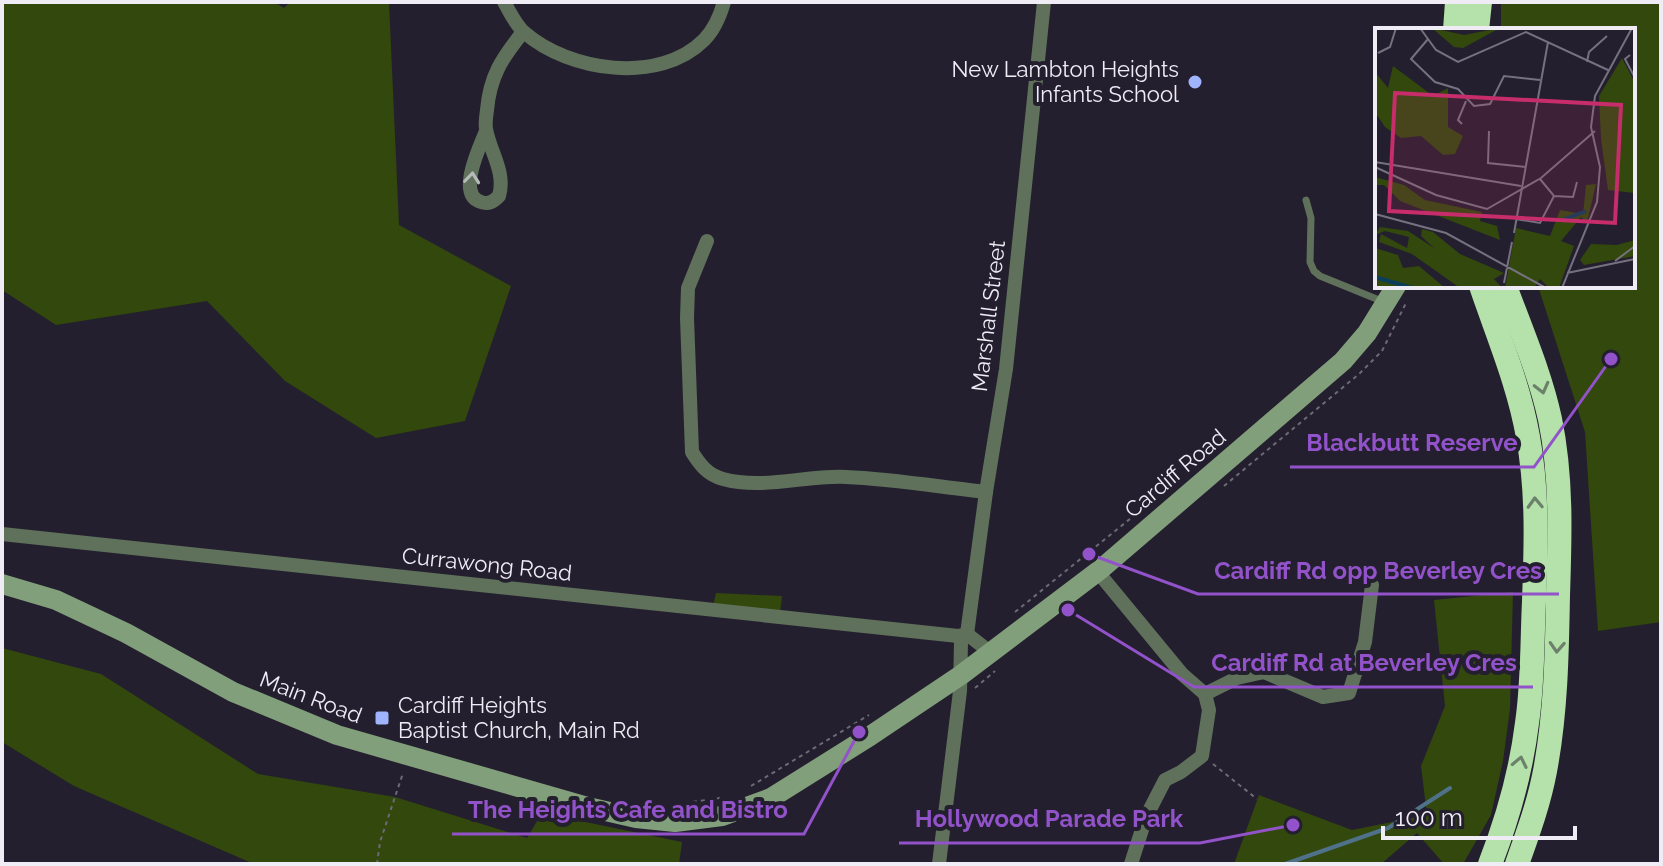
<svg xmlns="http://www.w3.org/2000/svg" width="1663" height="866" viewBox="0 0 1663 866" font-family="Raleway,sans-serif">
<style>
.green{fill:#32480d}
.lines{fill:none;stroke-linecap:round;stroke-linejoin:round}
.stream{stroke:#4f728a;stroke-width:4}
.path{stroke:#6d6976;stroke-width:2;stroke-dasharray:4 4;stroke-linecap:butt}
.lane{stroke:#5f715b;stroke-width:7}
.street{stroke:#5f715b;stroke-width:14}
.secondary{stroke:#829f7b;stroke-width:20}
.highway{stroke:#b4e2aa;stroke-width:24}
.oneway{stroke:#b5bbb8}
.oneway2{stroke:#6c806c}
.poi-dot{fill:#a0b3fd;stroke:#241f2e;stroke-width:3}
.labels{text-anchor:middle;stroke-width:8;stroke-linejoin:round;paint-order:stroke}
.poi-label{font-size:22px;fill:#efecf6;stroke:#241f2e;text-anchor:end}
.street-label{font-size:22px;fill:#efecf6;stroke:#241f2e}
.inset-river{fill:none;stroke:#0b3e5b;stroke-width:4}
.inset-road{fill:none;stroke:#75717e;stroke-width:2}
.view{fill:#c62d6a;fill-opacity:0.15;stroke:#c62d6a;stroke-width:4}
.inset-edge{fill:none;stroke:#efecf6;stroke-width:4}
.leader{fill:none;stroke:#9252ca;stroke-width:3}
.callout-dot{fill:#9252ca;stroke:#241f2e;stroke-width:3}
.callout-label{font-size:24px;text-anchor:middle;font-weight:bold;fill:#9252ca;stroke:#241f2e;stroke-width:8;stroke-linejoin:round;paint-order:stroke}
</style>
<rect width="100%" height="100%" fill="#241f2e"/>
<g class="green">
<polygon points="2,2 274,2 284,8 290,2 389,2 399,225 511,286 465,421 376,438 285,381 207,301 56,325 2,290"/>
<polygon points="1501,2 1661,2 1661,622 1598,631 1585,432 1538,286 1633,286 1633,30 1501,30"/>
<polygon points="1513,592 1510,709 1503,761 1491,815 1463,864 1444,864 1417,833 1381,864 1234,864 1259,795 1352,830 1427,815 1421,766 1445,706 1434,600"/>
<polygon points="716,593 782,596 780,613 713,607"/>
<polygon points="2,648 101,674 258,774 395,797 527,838 542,813 682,842 679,864 254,864 74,786 2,742"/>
</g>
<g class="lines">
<polyline class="stream" points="1285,864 1388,828 1450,788"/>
<g class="path">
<polyline points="1224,486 1359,374 1382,351 1406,303"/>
<polyline points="1015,612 1178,480"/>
<polyline points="975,688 995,671"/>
<polyline points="1213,764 1257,799"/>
<polyline points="751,786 869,715"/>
<polyline points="685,803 720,798"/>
<polyline points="377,864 380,842 403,773"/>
</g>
<polyline class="lane" points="1306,200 1311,218 1310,262 1314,271 1320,276 1384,302"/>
<g class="street">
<path d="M504,2C510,12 516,26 525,33C569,71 659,85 704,40C714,30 720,16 724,2"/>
<path d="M486,131C480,146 456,195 481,202C489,205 494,201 499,196C506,172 490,152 486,129C485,123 486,117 487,110C490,76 502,58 523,32"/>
<path d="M707,241L688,288L687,318L692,452C700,465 708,475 723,479C763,490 806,475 846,477C893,479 940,487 986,492"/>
<polyline points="2,534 958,636 967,634 990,652"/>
<polyline points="1097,571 1182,674 1205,694 1237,678 1264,672 1323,697 1349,693 1365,642 1372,585"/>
<polyline points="939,864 960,691 961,642 967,634 986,492 1006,369 1044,2"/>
<polyline points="1131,864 1146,817 1165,780 1181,772 1202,756 1209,710 1205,694"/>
</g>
<polyline class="secondary" points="2,584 56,600 126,633 233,692 337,735 588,807 636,818 675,822 722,816 771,798 870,736 961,675 1101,569 1343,361 1367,333 1396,286"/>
<g class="highway">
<polyline points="1455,30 1457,2"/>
<polyline points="1477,30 1480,2"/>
<path d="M1481,286C1498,336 1519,385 1528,437C1538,492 1536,546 1534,601C1532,642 1533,683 1527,723C1521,772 1508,818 1490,864"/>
<path d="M1505,286C1521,330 1540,373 1550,419C1562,477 1560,536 1558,595C1557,653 1556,713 1545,771C1539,803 1528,833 1517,864"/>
</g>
</g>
<defs><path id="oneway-chevron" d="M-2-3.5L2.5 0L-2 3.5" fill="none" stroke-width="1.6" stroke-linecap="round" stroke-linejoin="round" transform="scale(2)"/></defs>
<use class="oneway" href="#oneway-chevron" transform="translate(472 178) rotate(-84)"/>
<g class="oneway2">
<use href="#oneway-chevron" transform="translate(1542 388) rotate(76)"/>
<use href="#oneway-chevron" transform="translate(1535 503) rotate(-92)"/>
<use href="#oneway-chevron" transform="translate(1557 647) rotate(93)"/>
<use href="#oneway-chevron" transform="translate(1520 762) rotate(-78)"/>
</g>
<g class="poi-dot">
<circle cx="1195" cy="82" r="8"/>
<rect x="374" y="710" width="16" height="16" rx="4"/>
</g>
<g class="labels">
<g class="poi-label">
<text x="1179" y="77">New Lambton Heights<tspan x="1179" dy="25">Infants School</tspan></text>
<text x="398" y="713" text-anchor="start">Cardiff Heights<tspan x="398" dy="25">Baptist Church, Main Rd</tspan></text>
</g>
<g class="street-label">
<text transform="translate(988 316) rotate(-83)" y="8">Marshall Street</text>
<text transform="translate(1175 473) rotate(-40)" y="8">Cardiff Road</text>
<text transform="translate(487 564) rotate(6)" y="8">Currawong Road</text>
<text transform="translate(311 697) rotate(21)" y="8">Main Road</text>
</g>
</g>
<g transform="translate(1375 28)">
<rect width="260" height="260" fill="#241f2e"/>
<path d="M57,0L89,7L125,0L88,20L79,19ZM247,30L260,55V165L233,162L226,111L224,68ZM18,38L58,68L73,60V99L88,108L80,126L68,127L46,108L26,110L10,99L0,84V44L13,60ZM0,149L29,157L50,172L107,184L105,193L122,198L125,212L25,173L9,157H0ZM221,156L212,195L206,189L186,213L199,218L184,260H174L165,251L159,260H130L141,200L175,208L185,182L208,186L211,157ZM5,199L33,203L59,220L46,208L47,201L58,204L85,226L129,245L119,251L127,260H85L37,226L4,214L6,206L32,220L34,209L10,203L0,207ZM260,212V228L209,237L205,232L216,216L242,217ZM0,220L23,227L28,240L44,238L70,260H0Z" fill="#32480d"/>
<path class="inset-river" d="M185,193L211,183M0,249L37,260"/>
<path class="inset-road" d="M45,0L61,22L83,34L151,4L233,42M53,11L36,31L60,54L83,61L99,78L115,76L129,48L165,52M3,25L15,19L21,0M255,27L250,31L260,50M212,34L214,24L232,8M87,96L83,92L91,73M114,103L113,135L151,139M0,134L146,158M0,139L61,167L112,181L166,150L220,103M165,151L179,168L198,169L202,154M0,186L71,205L171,260M141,191L165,195L179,168M139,205L173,14M240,233L260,218M192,245L260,231M129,255L137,214M187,260L222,174L225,139L216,99L220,68L257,0"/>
<path class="view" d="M20,65L246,77L240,195L14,183Z"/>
<rect width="260" height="260" class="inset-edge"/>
</g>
<path class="leader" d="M1611 359L1534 467H1290M1089 554L1198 594H1559M1068 610L1194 687H1533M859 732L804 834H452M1293 825L1200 843H899"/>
<g class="callout-dot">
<circle cx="1611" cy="359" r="8"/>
<circle cx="1089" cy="554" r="8"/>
<circle cx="1068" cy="610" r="8"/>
<circle cx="859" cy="732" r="8"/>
<circle cx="1293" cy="825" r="8"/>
</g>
<g class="callout-label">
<text x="1412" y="451">Blackbutt Reserve</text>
<text x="1378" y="579">Cardiff Rd opp Beverley Cres</text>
<text x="1364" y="671">Cardiff Rd at Beverley Cres</text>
<text x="628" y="818">The Heights Cafe and Bistro</text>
<text x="1049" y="827">Hollywood Parade Park</text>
</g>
<rect width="1663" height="866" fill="none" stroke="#efecf6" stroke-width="8"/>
<path d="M1383 826v12h192v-12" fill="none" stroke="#efecf6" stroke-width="4"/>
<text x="1395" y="826" font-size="24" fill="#efecf6" stroke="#241f2e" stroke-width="6" paint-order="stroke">100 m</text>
</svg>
